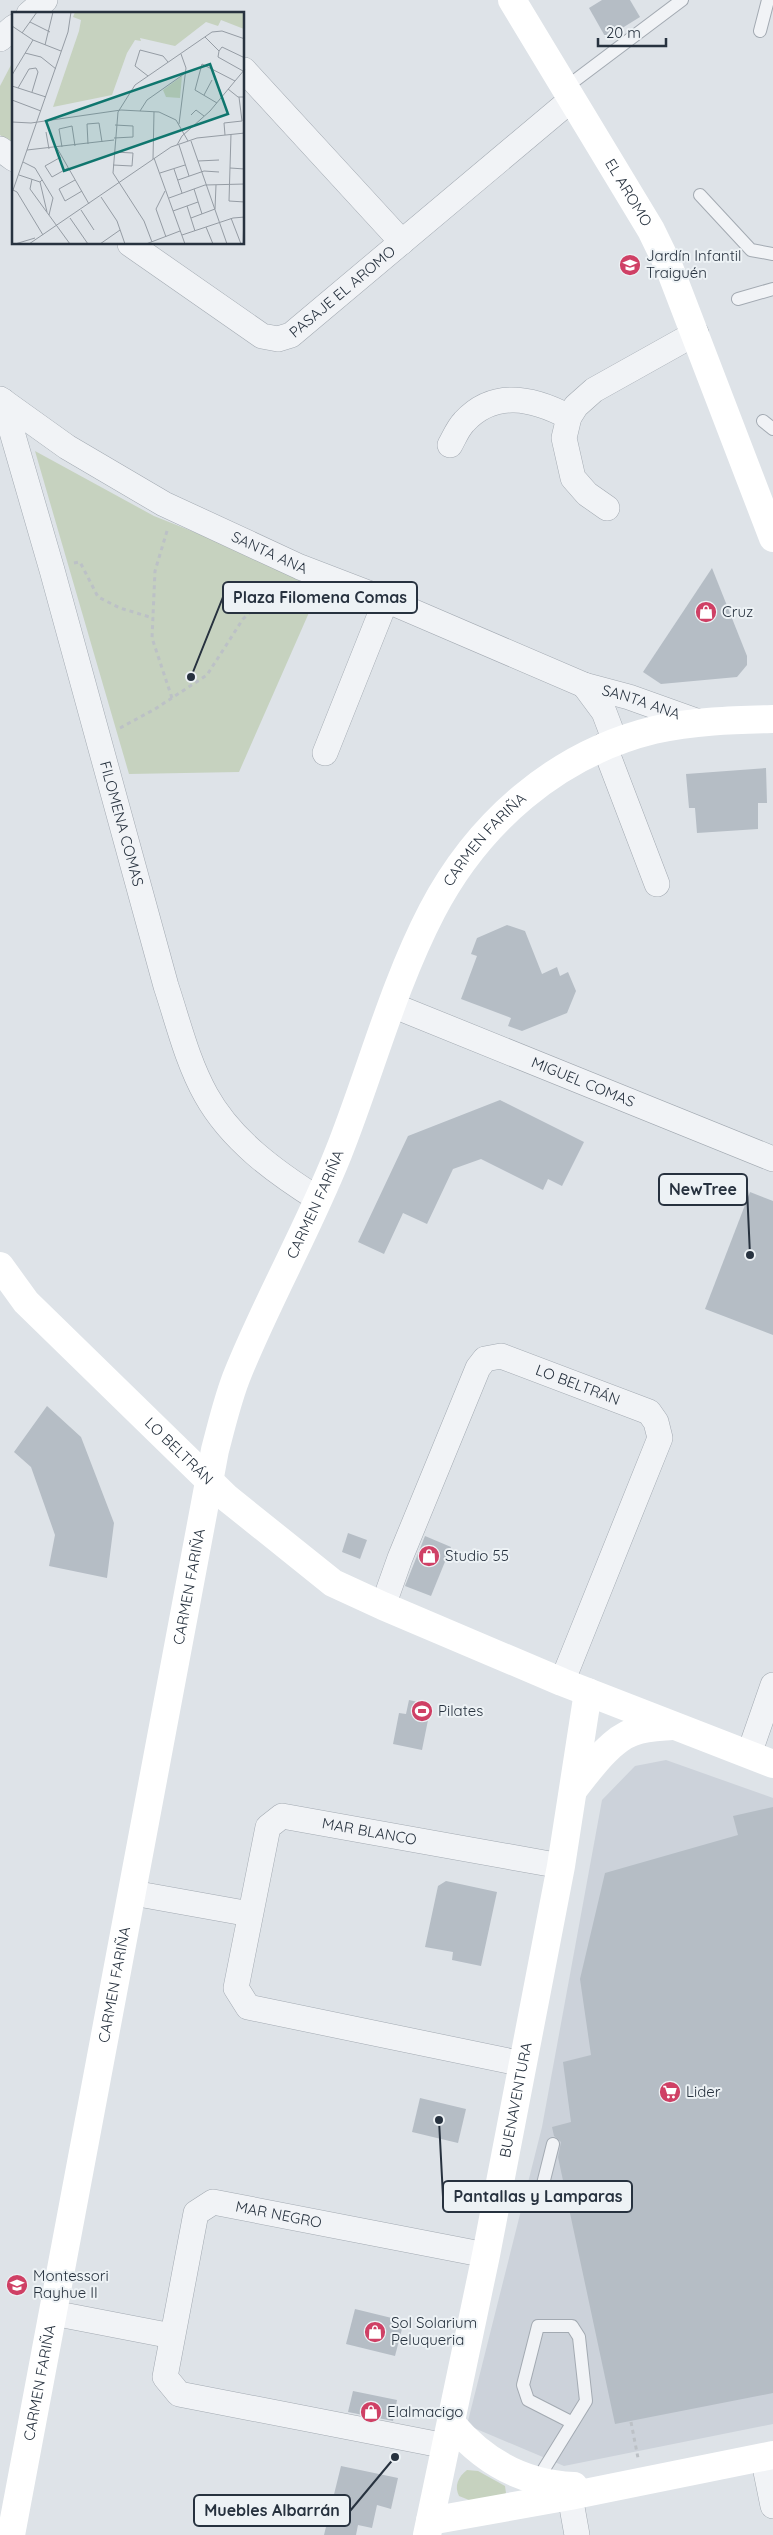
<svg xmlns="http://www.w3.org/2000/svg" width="773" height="2535" viewBox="0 0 773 2535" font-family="Quicksand,sans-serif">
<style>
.built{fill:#ccd2da}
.green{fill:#c6d2bf}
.building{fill:#b5bdc5}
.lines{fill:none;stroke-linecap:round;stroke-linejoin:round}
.lane-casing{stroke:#a3aab2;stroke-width:14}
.street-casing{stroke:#a3aab2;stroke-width:26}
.path{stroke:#bcc1c6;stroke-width:3;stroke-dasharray:4 4;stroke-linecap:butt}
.lane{stroke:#f1f3f6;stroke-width:12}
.street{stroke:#f1f3f6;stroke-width:25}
.secondary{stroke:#fff;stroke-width:28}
.labels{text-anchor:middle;stroke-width:4;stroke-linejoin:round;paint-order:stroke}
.street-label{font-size:15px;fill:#27323f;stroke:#edf2f5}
.poi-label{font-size:15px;fill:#27323f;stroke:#edf2f5;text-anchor:start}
.inset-road{fill:none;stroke:#959ca4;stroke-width:1}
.view{fill:#0f766e;fill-opacity:0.15;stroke:#0f766e;stroke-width:2.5}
.inset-edge{fill:none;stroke:#27323f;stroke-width:2.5}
.leader{fill:none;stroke:#27323f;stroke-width:2}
.callout-dot{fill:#27323f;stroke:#edf2f5;stroke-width:2}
.callout{fill:#edf2f5;stroke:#27323f;stroke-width:2}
.callout-label{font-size:16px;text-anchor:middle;font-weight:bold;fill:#27323f}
</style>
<rect width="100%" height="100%" fill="#dee3e8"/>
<polygon class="built" points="666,1760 773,1798 773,2424 564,2466 467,2425 542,2127 602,1800 635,1766"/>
<g class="green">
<polygon points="11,65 14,68 14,145 0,135 0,86"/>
<polygon points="35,451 154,516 322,583 239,772 129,774"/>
<path d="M467,2470L478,2471L505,2486L506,2493L502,2498L474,2502L459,2496C454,2486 458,2477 467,2470Z"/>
</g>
<g class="building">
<polygon points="602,0 630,0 640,17 606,38 589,8"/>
<polygon points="712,568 747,656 747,665 737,677 661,684 643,672"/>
<polygon points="766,768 767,803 758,803 758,829 697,833 695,808 689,808 686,774"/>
<polygon points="507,925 525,931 542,974 557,967 560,976 568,972 576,991 567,1013 522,1031 508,1026 511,1018 461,999 477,956 471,954 477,938"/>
<polygon points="500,1100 584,1142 562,1186 548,1179 543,1190 481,1159 453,1169 427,1224 403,1213 384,1254 358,1242 408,1136"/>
<polygon points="750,1192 773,1201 773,1335 705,1309"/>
<polygon points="47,1406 81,1437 114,1523 107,1578 49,1566 55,1535 31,1467 14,1452"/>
<polygon points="348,1533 367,1540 360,1559 342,1552"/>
<polygon points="425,1536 451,1547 431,1596 405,1586"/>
<polygon points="409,1700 431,1705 422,1750 393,1744 399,1713 406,1714"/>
<polygon points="773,1807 773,2393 615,2424 558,2157 561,2142 554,2136 552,2127 571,2122 563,2062 591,2055 580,1979 605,1873 738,1835 733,1816"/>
<polygon points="446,1881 497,1892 481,1966 452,1960 453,1952 425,1947 438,1886"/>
<polygon points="420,2098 466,2109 458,2143 412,2132"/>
<polygon points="355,2309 404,2321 395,2356 346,2344"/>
<polygon points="353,2391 397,2400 393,2421 348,2412"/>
<polygon points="341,2466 398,2478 391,2509 377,2505 372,2528 358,2525 356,2535 324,2535"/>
</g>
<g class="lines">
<g class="lane-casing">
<g id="lane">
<polyline points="760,31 768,0"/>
<polyline points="565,88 682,0"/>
<polyline points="700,195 751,250 773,254"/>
<polyline points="738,299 773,289"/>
<polyline points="763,421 773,429"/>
<polyline points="496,2203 535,2202 540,2196 553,2144"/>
<polyline points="536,2482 586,2401 579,2337 572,2326 538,2326 523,2385 528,2400 571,2422"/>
</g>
</g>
<g class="street-casing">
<g id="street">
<polyline points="29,14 45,0"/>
<polyline points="0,39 14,27"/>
<polyline points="244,70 402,242"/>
<polyline points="0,149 14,159"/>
<path id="s1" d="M130,244L262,336L278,339L291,335L572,99"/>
<path id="s2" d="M0,399L67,447L164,504L300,567L386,600L584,685L629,697L699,722"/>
<path id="s3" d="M3,401L52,570L166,986C178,1022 187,1061 206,1095C231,1140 275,1172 318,1199"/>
<path d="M450,445C454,438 458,428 464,422C494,389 533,398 569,417"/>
<polyline points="607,508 587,494 573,478 564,438 569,417 576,406 594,390 696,333"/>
<polyline points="584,685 604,712 615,741"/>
<polyline points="604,745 657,884"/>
<polyline points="325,753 386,600"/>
<path id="s4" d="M392,1005L773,1159"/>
<path id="s5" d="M383,1606L400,1558L478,1368L485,1359L501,1356L649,1412L656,1422L660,1438L562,1682"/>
<polyline points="749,1754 773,1685"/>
<polyline points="133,1893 250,1914"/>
<path id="s6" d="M523,2064L248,2007L236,1988L268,1827L282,1816L561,1866"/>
<polyline points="53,2313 172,2336"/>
<path id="s7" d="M446,2446L179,2394L165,2377L196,2213L213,2202L486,2255"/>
<polyline points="763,2457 773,2506"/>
<polyline points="570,2496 577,2535"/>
</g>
</g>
<g class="path">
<polyline points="167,531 155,571 152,638 172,698"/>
<polyline points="74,563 80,562 98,597 120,608 153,618"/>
<polyline points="120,728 155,709 207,675 243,619 282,583"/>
<polyline points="631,2422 638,2458"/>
</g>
<use href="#lane" class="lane"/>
<use href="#street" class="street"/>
<g class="secondary">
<path id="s8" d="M512,0L651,230L669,267L773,538"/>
<path id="s9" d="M0,1266L26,1302L227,1498L333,1583L383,1606L562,1682L773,1764"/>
<path d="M574,1789C589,1770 610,1740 633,1732C645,1727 659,1727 672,1726"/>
<path d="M452,2424C484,2462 524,2484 574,2486"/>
<polyline points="430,2521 570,2496 773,2455"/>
<path id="s10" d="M11,2535L215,1450C222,1424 228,1397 238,1373C268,1299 308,1229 338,1154C370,1074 392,988 432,911C478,823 556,754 654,730C693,721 733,720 773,719"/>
<path id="s11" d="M427,2535L486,2255L561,1866L588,1692"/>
</g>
</g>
<defs>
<g id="school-disc" transform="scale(1.125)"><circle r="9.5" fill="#cf4065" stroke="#edf2f5"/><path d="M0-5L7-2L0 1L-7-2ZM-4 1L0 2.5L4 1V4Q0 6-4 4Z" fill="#fff"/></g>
<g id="shop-disc" transform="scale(1.125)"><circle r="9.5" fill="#cf4065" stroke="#edf2f5"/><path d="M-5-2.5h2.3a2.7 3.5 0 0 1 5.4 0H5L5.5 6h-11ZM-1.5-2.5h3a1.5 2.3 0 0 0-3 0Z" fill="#fff"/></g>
<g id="stadium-disc" transform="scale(1.125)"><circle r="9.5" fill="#cf4065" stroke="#edf2f5"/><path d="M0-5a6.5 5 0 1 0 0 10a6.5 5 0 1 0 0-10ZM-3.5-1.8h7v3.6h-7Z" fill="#fff"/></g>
<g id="supermarket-disc" transform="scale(1.125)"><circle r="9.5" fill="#cf4065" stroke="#edf2f5"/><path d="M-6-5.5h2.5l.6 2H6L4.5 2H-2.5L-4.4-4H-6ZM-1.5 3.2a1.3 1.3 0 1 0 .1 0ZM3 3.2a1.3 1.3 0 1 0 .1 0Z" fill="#fff"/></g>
</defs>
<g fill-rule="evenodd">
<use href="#school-disc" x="630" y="265"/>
<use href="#shop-disc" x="706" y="612"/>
<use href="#shop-disc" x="429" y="1556"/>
<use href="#stadium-disc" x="422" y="1711"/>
<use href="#supermarket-disc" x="670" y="2092"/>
<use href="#school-disc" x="17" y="2285"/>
<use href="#shop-disc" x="375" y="2332"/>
<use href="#shop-disc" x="371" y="2412"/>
</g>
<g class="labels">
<g class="street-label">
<text dy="5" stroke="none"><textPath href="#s8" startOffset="225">EL AROMO</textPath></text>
<text dy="5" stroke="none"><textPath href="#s1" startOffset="258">PASAJE EL AROMO</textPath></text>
<text dy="5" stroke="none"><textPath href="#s2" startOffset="311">SANTA ANA</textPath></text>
<text dy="5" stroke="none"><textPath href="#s2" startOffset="712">SANTA ANA</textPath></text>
<text dy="5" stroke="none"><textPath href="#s3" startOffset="439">FILOMENA COMAS</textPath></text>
<text dy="5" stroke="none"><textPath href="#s10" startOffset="1775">CARMEN FARIÑA</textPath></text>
<text dy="5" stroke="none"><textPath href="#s4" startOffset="206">MIGUEL COMAS</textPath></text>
<text dy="5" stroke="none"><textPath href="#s10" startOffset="1370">CARMEN FARIÑA</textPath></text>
<text dy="5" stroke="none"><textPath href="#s5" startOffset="366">LO BELTRÁN</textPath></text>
<text dy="5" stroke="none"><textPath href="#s9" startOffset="258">LO BELTRÁN</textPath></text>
<text dy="5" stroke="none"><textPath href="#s10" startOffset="965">CARMEN FARIÑA</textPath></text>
<text dy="5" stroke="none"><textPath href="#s6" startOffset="574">MAR BLANCO</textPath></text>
<text dy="5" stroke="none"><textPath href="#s10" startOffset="560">CARMEN FARIÑA</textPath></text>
<text dy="5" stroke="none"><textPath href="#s11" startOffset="444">BUENAVENTURA</textPath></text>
<text dy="5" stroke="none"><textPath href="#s7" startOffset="548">MAR NEGRO</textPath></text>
<text dy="5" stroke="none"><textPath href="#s10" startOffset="155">CARMEN FARIÑA</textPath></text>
</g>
<g class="poi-label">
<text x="646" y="261">Jardín Infantil<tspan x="646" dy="17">Traiguén</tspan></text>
<text x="722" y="617">Cruz</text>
<text x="445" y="1561">Studio 55</text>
<text x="438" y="1716">Pilates</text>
<text x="686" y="2097">Lider</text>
<text x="33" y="2281">Montessori<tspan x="33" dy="17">Rayhue II</tspan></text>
<text x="391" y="2328">Sol Solarium<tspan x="391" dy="17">Peluqueria</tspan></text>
<text x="387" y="2417">Elalmacigo</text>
</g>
</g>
<g transform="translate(12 12)">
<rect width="232" height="232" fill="#dee3e8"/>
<path d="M63,0H232V17L209,8L206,14L194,10L163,34L128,26L129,29L123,28L115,41L100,83L41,95L67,19L69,8L61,5ZM170,64L168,86L154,85L151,78Z" fill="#c6d2bf"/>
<path class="inset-road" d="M18,10L38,20M0,14L21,28L49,39M10,21L25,0M193,25L207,39M33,33L41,0M207,39L206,45L231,59M207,39L210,35L233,46M13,41L29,45L44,57M0,63L21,28M136,64L123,54L128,38L151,44L156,50M0,74L34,85M6,76L17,57L24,56L26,60L20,80M216,77L226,85H233M192,83L200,68M0,88L29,99M205,91L183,78L190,52L223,69M128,99L135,88L172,62M179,103L184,98L192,104M0,110L19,111L109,98L147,100L164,108L176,129M167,112L174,56L169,42M34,120L37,137M219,122L217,189L233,190M213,123L212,111L230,109L227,85M102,126L121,125V114L103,113M179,129L215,232M76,132L75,112L87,111L90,130M165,133L170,124L198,99L233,57M167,133L177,164M50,135L47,117L60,114L63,134M45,136L77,192M15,138L102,128M49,145L33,154L40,165L56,156M142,146L173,232M141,147L142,100M186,149L207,148M11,150L23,156L41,186L37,203M101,153L120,154L121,141L102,140M218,156L233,157M162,157L170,181M148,161L173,153M7,163L28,170M20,167L18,177L58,232M30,168L28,170L35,200M63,168L47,177L53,189L70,179M166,168L192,159L207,160M182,177L190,202M1,178L5,180L31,223M153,179L144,197L154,225M0,181L56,20L59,0M89,185L105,209L113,232M157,186L193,173L233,172M175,194L183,219M69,198L82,218M161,199L186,190M58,206L76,232M179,206L203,197L204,173M219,206L229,232M194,215L201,232M170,223L221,206L233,205M140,230L132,209L101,161L106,100L123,73L200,20L210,19L233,27M3,232L23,226M17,232L159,135L185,126L233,121M88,232L108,218M134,232L168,219M231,232L232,205"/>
<path class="view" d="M198,52L216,102L52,159L34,109Z"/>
<rect width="232" height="232" class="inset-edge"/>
</g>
<path class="leader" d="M191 677L223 597M750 1255L747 1189M439 2120L443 2197M395 2457L350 2511"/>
<g class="callout-dot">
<circle cx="191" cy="677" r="5"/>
<circle cx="750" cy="1255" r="5"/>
<circle cx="439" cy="2120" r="5"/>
<circle cx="395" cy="2457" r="5"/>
</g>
<g class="callout">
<rect x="223" y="582" width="194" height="31" rx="5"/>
<rect x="659" y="1174" width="88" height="31" rx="5"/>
<rect x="443" y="2181" width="189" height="31" rx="5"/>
<rect x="194" y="2495" width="156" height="31" rx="5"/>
</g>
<g class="callout-label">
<text x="320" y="603">Plaza Filomena Comas</text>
<text x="703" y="1195">NewTree</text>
<text x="538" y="2202">Pantallas y Lamparas</text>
<text x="272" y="2516">Muebles Albarrán</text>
</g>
<path d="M598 38v8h68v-8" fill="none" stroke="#27323f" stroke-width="2.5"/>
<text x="606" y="38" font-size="15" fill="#27323f" stroke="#edf2f5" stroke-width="4" paint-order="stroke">20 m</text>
</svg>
